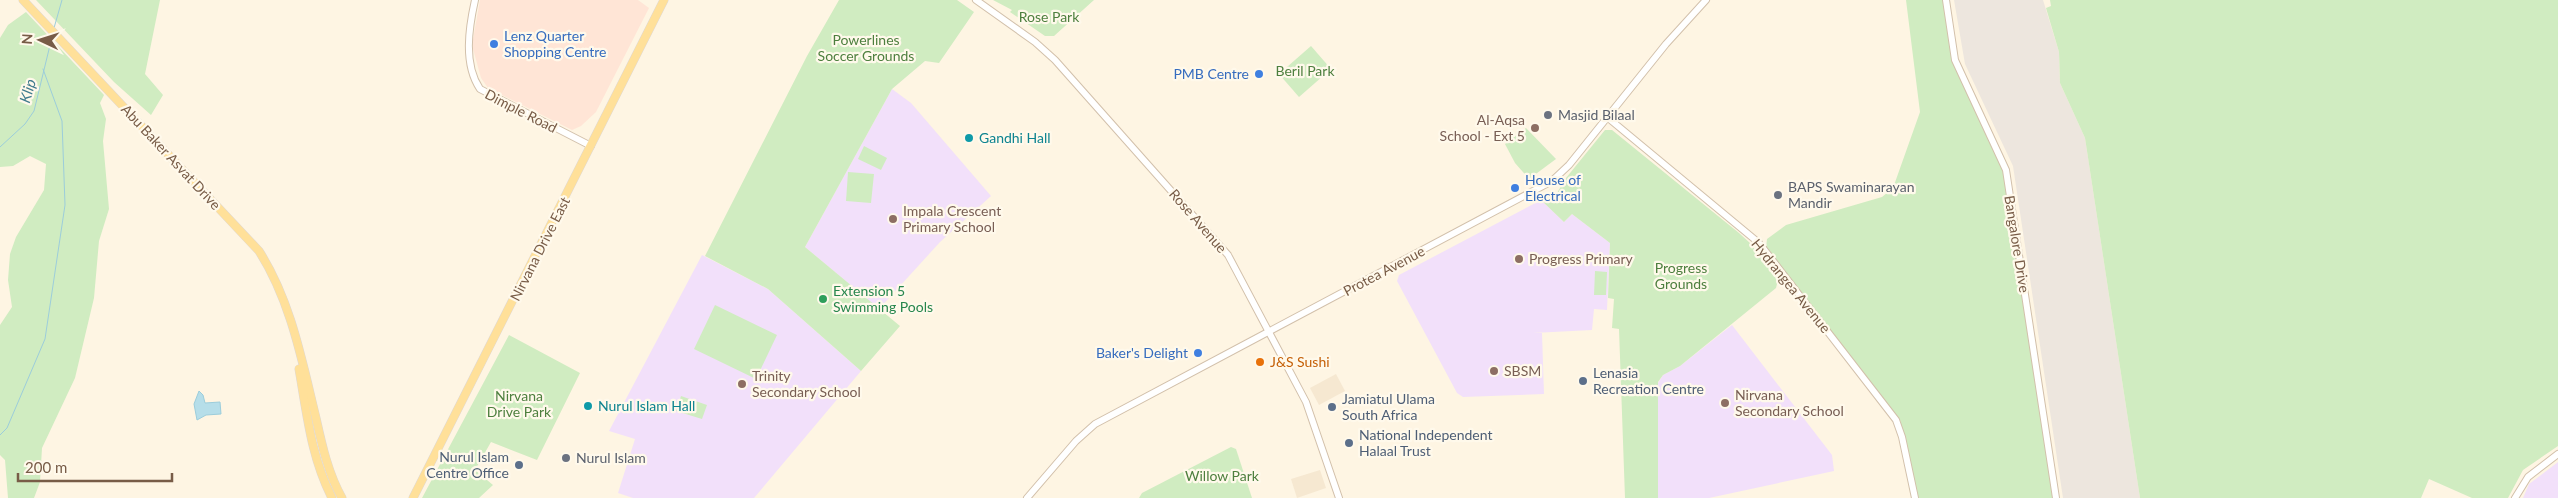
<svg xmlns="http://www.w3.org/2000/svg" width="2558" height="498" viewBox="0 0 2558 498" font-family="Lato,sans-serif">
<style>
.residential{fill:#f6e8d1}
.commercial{fill:#ffe5d6}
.industrial{fill:#ede6de}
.education{fill:#f2e0fa}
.green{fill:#d0ecc1}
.water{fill:#b6dee9;stroke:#9ccddb}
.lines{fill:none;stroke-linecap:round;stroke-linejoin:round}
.stream{stroke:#9ccddb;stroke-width:1}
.minor-casing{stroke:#d2c0ab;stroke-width:8}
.major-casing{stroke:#dfd8d3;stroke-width:9}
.minor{stroke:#fff;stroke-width:6}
.major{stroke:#ffe099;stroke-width:8}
.shop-dot{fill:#3f7fe0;stroke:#fff9eb;stroke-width:2}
.worship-dot{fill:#6b7280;stroke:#fff9eb;stroke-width:2}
.education-dot{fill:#8d6e63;stroke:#fff9eb;stroke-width:2}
.culture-dot{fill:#0f9aa8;stroke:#fff9eb;stroke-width:2}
.leisure-dot{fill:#2e9e5b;stroke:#fff9eb;stroke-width:2}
.food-dot{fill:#e8710a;stroke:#fff9eb;stroke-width:2}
.service-dot{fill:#5c6f8a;stroke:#fff9eb;stroke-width:2}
.labels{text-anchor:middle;stroke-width:4.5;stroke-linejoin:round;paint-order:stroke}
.park-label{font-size:14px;fill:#4d7f3e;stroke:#fff9eb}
.shop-label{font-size:14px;fill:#366cbe;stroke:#fff9eb;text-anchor:start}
.street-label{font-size:14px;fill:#785c47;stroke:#fff9eb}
.worship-label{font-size:14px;fill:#5b616d;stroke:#fff9eb;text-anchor:start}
.education-label{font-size:14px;fill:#785e54;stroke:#fff9eb;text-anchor:start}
.culture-label{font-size:14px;fill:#0d838f;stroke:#fff9eb;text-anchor:start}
.leisure-label{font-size:14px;fill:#27864d;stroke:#fff9eb;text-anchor:start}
.food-label{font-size:14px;fill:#c56008;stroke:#fff9eb;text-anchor:start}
.service-label{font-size:14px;fill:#4e5e75;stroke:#fff9eb;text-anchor:start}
.water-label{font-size:15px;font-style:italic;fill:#3f7a8d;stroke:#fff9eb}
</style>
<rect width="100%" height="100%" fill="#fef5e3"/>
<g class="residential">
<polygon points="1336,374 1345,391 1319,405 1310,388"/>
<polygon points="1320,470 1326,488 1297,498 1291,479"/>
</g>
<polygon class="commercial" points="480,0 638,0 649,8 596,112 581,126 572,130 488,88 481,78 472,45"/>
<polygon class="industrial" points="1954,0 2043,0 2059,52 2060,83 2085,138 2140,498 2063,498 2013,166 1965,64"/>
<g class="education">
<polygon points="892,89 911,103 991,196 940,242 879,309 805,247"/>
<polygon points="1541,200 1564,222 1572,214 1610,243 1607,310 1594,309 1592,330 1533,333 1542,333 1544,394 1463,397 1457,393 1397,281 1399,275"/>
<polygon points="702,255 768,289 861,371 754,498 633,498 618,493 635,439 609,431"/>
<polygon points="1732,325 1832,455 1834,471 1709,498 1658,498 1658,383 1663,375 1680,366"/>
<polygon points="2558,462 2558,498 2523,498 2529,484"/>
</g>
<g class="green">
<polygon points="36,0 160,0 145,74 163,95 151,115 114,82"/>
<polygon points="839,0 957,0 974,12 939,63 925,61 892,89 805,247 900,326 861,371 768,289 705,256 807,56"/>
<polygon points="993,0 1094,0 1054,36 1045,36 1010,12 1012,10"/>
<polygon points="1906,0 1943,0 1951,55 2001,165 2005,179 2053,498 1918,498 1900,420 1766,248 1767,239 1786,225 1882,197 1893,188 1920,112"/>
<polygon points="2050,0 2558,0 2558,446 2523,470 2508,498 2472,498 2429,479 2421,498 2140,498 2085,138 2060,83 2059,52 2046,8 2051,6"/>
<polygon points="26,12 104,95 100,103 106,119 103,141 109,209 99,241 94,298 75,378 42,448 40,482 34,498 8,498 5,460 0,455 0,325 12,307 8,280 10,254 16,237 44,190 46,164 30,156 13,166 0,167 0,38 8,25"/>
<polygon points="1311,46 1331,69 1299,97 1279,74"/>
<polygon points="1526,128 1556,159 1529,179 1515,163 1505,144"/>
<polygon points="1605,130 1612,130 1739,233 1751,244 1778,280 1776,288 1680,366 1663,375 1658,382 1658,498 1625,498 1619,329 1612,328 1614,299 1608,298 1610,243 1572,214 1564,222 1541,200 1546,197 1554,198 1566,178"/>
<polygon points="864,146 887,158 881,170 858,159"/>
<polygon points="848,172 874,174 871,203 846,201"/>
<polygon points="1595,271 1607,272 1606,295 1594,295"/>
<polygon points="715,305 777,335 756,379 694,349"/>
<polygon points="509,335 580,373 537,460 491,442 475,470 493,485 479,498 422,498"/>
<polygon points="681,396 707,405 702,419 676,411"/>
<polygon points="1231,447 1236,449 1252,498 1139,498 1142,493"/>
</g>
<polygon class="water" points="199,391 203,395 205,403 220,402 221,414 206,415 197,420 194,404"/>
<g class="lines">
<g class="stream">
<polyline points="54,28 62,0"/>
<polyline points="0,147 25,124 34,111 52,37"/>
<polyline points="0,435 7,428 45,339 65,205 62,121 43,69"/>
</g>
<g class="minor-casing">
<g id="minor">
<path d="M475,0C469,27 463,64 480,89L591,146"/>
<polyline points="976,0 1035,42 1055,60 1228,255 1306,402 1339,498"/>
<polyline points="1946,0 1955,60 2006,170 2056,498"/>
<polyline points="1607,117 1759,243 1896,420 1902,437 1915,498"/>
<polyline points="1027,498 1076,441 1095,424 1552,181 1569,165 1666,44 1706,0"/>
<polyline points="2515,498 2528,477 2558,454"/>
</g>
</g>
<g class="major-casing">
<g id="major">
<path d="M23,0L259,251C291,301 302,361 316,418C322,445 328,473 342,498"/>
<path d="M299,369C307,414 311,457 332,498"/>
<polyline points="413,498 664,0"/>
</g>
</g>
<use href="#minor" class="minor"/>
<use href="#major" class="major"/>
</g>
<g class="shop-dot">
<circle cx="494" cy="44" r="5"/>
<circle cx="1259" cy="74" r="5"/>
<circle cx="1515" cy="188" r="5"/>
<circle cx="1198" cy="353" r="5"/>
</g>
<g class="worship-dot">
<circle cx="1548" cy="115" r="5"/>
<circle cx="1778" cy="195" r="5"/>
<circle cx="566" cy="458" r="5"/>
</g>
<g class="education-dot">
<circle cx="1535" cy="128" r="5"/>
<circle cx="893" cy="219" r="5"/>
<circle cx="1519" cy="259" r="5"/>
<circle cx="1494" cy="371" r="5"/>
<circle cx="742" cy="384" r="5"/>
<circle cx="1725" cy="403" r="5"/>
</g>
<g class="culture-dot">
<circle cx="969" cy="138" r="5"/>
<circle cx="588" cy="406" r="5"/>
</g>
<circle class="leisure-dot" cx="823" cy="299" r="5"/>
<circle class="food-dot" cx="1260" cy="362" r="5"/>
<g class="service-dot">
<circle cx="1583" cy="381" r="5"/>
<circle cx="1332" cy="407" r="5"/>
<circle cx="1349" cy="443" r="5"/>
<circle cx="519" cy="465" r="5"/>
</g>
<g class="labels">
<g class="park-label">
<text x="1049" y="22">Rose Park</text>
<text x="866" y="45">Powerlines<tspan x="866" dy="16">Soccer Grounds</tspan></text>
<text x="1305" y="76">Beril Park</text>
<text x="1681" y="273">Progress<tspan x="1681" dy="16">Grounds</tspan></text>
<text x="519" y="401">Nirvana<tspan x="519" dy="16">Drive Park</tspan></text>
<text x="1222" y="481">Willow Park</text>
</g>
<g class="shop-label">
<text x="504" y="41">Lenz Quarter<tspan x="504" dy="16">Shopping Centre</tspan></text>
<text x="1249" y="79" text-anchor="end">PMB Centre</text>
<text x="1525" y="185">House of<tspan x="1525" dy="16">Electrical</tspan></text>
<text x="1188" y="358" text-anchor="end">Baker's Delight</text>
</g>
<g class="street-label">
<text transform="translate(521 111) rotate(27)" y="5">Dimple Road</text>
<text transform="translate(171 157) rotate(47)" y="5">Abu Baker Asvat Drive</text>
<text transform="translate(1198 221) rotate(49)" y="5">Rose Avenue</text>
<text transform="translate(2017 244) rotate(81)" y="5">Bangalore Drive</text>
<text transform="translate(540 249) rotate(-63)" y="5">Nirvana Drive East</text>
<text transform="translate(1384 271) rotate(-28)" y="5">Protea Avenue</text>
<text transform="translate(1791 286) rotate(51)" y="5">Hydrangea Avenue</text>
</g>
<g class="worship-label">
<text x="1558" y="120">Masjid Bilaal</text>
<text x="1788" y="192">BAPS Swaminarayan<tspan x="1788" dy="16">Mandir</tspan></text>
<text x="576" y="463">Nurul Islam</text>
</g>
<g class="education-label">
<text x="1525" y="125" text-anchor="end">Al-Aqsa<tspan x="1525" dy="16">School - Ext 5</tspan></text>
<text x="903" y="216">Impala Crescent<tspan x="903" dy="16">Primary School</tspan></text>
<text x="1529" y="264">Progress Primary</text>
<text x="1504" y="376">SBSM</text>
<text x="752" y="381">Trinity<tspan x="752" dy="16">Secondary School</tspan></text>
<text x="1735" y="400">Nirvana<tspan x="1735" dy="16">Secondary School</tspan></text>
</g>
<g class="culture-label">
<text x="979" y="143">Gandhi Hall</text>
<text x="598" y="411">Nurul Islam Hall</text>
</g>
<g class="leisure-label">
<text x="833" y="296">Extension 5<tspan x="833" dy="16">Swimming Pools</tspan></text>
</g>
<g class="food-label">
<text x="1270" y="367">J&amp;S Sushi</text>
</g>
<g class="service-label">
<text x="1593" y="378">Lenasia<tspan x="1593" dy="16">Recreation Centre</tspan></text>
<text x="1342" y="404">Jamiatul Ulama<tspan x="1342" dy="16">South Africa</tspan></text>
<text x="1359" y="440">National Independent<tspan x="1359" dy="16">Halaal Trust</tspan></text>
<text x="509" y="462" text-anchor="end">Nurul Islam<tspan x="509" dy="16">Centre Office</tspan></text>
</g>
<g class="water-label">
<text transform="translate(28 91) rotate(-74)" y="5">Klip</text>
</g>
</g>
<g transform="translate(40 40) rotate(274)" stroke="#fff9eb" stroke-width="4" paint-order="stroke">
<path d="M0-4L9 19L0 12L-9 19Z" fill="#785c47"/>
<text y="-8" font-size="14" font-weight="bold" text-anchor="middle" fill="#785c47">N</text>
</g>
<path d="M18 473v8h154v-8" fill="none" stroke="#785c47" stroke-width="2.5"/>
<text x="25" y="473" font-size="15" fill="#785c47" stroke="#fff9eb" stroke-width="4" paint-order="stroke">200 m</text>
</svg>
